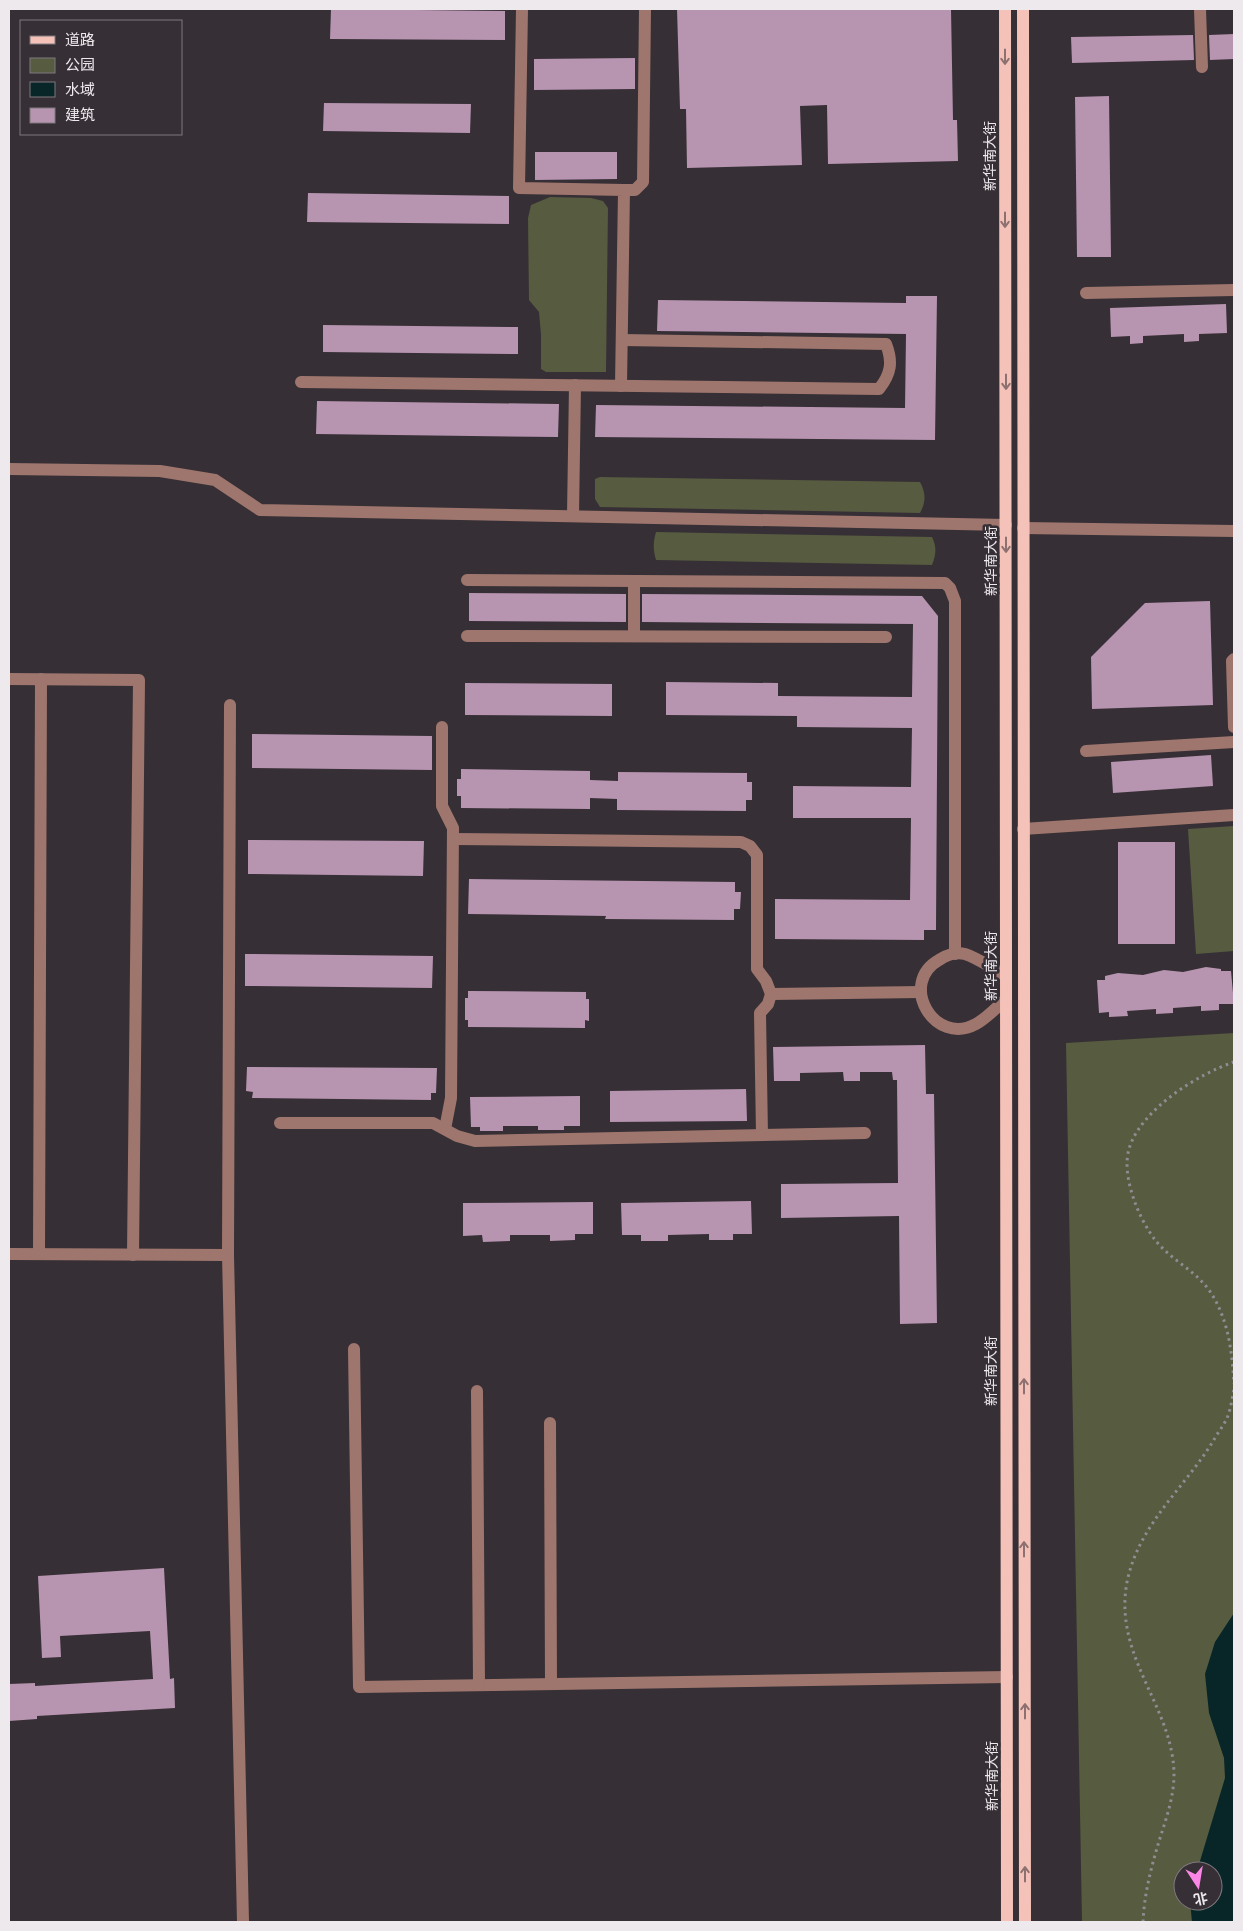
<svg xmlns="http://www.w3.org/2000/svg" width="1243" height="1931" viewBox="0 0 1243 1931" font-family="Lato,'Noto Sans SC',sans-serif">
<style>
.green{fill:#575b40;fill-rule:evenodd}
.water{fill:#082627}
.building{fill:#b794b0}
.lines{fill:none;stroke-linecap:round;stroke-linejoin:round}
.path{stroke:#918c91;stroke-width:3;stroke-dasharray:2.5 4;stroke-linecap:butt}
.minor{stroke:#9e766e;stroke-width:12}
.major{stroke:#f5c2b9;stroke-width:12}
.oneway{stroke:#8c7170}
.labels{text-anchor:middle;stroke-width:5;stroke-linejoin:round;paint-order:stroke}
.street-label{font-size:14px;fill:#ede9ed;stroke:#362f35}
</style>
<rect width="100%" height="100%" fill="#362f35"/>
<g class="green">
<polygon points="550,197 591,198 603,201 608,208 606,372 546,372 541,369 541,335 539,312 529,300 528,218 531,205"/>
<path d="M600,477L920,482C926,493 926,502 920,513L600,507L595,499V479Z"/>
<path d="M656,532L932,537C937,547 936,555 932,565L656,560C653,550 653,542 656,532Z"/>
<polygon points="1234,826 1234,951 1196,954 1188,829"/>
<path d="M1234,1033V1922H1082L1066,1043ZM1183,1871H1213V1901H1183Z"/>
</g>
<polygon class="water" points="1234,1613 1234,1922 1192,1922 1190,1901 1213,1901 1213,1871 1197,1871 1225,1778 1224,1758 1209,1713 1205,1674 1215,1642"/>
<g class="building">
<polygon points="331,9 505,11 505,40 330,39"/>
<polygon points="677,9 951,9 953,120 957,120 958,161 828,164 827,105 800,106 802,165 687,168 686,109 680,109"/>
<polygon points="1234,34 1234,59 1210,60 1209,35"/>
<polygon points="1193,35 1194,60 1072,63 1071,37"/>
<polygon points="635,58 635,89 534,90 534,59"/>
<polygon points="1109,96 1111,257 1077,257 1075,97"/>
<polygon points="324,103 471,104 470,133 323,131"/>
<polygon points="535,152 617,152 617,179 535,180"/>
<polygon points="308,193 509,196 509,224 307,222"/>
<polygon points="906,296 937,296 935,440 595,437 596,405 905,408 906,334 657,331 658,300 906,303"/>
<polygon points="1226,304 1227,333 1199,334 1199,341 1184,342 1184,334 1143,336 1143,343 1130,344 1130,336 1111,337 1110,308"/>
<polygon points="323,325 518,327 518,354 323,352"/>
<polygon points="317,401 559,404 558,437 316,434"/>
<polygon points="469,593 626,594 626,622 469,621"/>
<polygon points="642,594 922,596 938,616 936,930 924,930 924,940 775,939 775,899 910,900 911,818 793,818 793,786 911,787 912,728 797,727 797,716 666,715 666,682 778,683 778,696 912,697 913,624 642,622"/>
<polygon points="1210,601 1213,705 1092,709 1091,657 1145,603"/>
<polygon points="465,683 612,684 612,716 465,715"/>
<polygon points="252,734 432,736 432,770 252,768"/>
<polygon points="1211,755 1213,786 1113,793 1111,762"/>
<polygon points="461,769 590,771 590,780 618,781 618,772 747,773 747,782 752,782 752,800 746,800 746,811 617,810 617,799 590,798 590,809 461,808 461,796 457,796 457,779 461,779"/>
<polygon points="248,840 424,841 423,876 248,874"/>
<rect x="1118" y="842" width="57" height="102"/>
<polygon points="469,879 735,882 735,892 741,892 740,909 734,909 734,920 605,919 606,916 468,914"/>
<polygon points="245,954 433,956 432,988 245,986"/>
<polygon points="1206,967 1221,969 1221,971 1231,971 1234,1004 1219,1004 1219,1010 1201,1011 1201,1006 1173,1008 1173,1013 1156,1014 1156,1009 1127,1011 1128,1016 1109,1017 1109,1012 1099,1013 1097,980 1105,980 1105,976 1118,973 1143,975 1164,970 1183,972"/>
<polygon points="468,991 586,992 586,999 589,999 589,1021 585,1020 585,1028 468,1027 468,1020 465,1020 465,998 468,998"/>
<polygon points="925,1045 926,1094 934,1094 937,1323 900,1324 899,1216 781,1218 781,1184 898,1183 897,1080 893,1080 892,1072 860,1072 860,1081 844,1081 843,1072 800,1073 800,1081 774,1081 773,1047"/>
<polygon points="247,1067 437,1068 436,1093 431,1093 431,1100 252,1098 253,1092 246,1091"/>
<polygon points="746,1089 747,1121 610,1122 610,1091"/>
<polygon points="580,1096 580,1126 564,1126 564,1130 538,1130 538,1126 503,1126 503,1131 480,1131 480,1127 471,1127 470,1097"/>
<polygon points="751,1201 752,1234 733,1234 733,1240 709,1240 709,1234 668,1235 668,1241 641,1241 641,1235 622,1235 621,1203"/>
<polygon points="593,1202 593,1234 575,1234 575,1240 550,1241 550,1235 510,1235 510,1241 483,1242 482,1235 463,1236 463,1203"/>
<polygon points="164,1568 170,1679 174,1678 175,1708 37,1716 37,1719 9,1721 9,1684 35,1683 35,1686 153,1679 150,1631 60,1636 61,1657 42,1658 38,1576"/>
</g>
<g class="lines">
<g class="path">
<path d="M1234,1062C1198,1074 1140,1110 1129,1149C1121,1176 1139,1220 1156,1241C1172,1261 1197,1271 1211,1293C1229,1321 1232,1353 1234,1384"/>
<path d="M1143,1922C1144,1897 1150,1872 1157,1848C1164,1824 1174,1800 1174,1774C1173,1706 1113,1657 1127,1582C1139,1523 1186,1487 1215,1438C1219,1431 1224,1425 1227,1418C1231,1409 1232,1398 1234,1389"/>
</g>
<g class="minor">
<polyline points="522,9 519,188 624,190 621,386"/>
<polyline points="1200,9 1202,67"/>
<polyline points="624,190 635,190 643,182 645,9"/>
<polyline points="1086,293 1234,290"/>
<path d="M301,382L879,389C891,374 893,362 886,344L622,340"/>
<polyline points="9,469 160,471 215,480 260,510 1006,525"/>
<polyline points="573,516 575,385"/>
<polyline points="1023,528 1234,531"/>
<polyline points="467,580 945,583 950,588 955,601 955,954"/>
<polyline points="467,636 886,637"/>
<polyline points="634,636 634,581"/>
<polyline points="1234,659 1232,661 1234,727"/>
<polyline points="9,679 139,680 133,1255"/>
<polyline points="230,705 228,1255 243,1922"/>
<polyline points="442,727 442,806 453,828 451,1098 445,1129"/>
<polyline points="1086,751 1234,742"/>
<polyline points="1023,829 1234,815"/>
<polyline points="453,839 741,842 750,846 757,855 757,969 766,981 771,994 768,1004 760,1013 762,1135"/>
<path d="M1006,976C993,969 978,958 965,954C956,952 946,955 939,960C898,983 934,1047 976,1024C987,1018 997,1007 1006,999"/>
<polyline points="771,994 921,992"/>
<polyline points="280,1123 433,1123 457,1136 475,1141 865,1133"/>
<polyline points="9,1254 228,1255"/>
<polyline points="39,1254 41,679"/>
<polyline points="354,1349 359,1687 1007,1677"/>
<polyline points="477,1391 479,1685"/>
<polyline points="550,1423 551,1684"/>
</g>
<g class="major">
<polyline points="1005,9 1007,1922"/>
<polyline points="1023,9 1025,1922"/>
</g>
</g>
<defs><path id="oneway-shaft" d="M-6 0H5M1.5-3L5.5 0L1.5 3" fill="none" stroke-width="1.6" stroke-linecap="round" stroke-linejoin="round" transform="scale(1.25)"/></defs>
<g class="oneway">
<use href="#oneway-shaft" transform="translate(1005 57) rotate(90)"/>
<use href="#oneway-shaft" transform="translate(1005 220) rotate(90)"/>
<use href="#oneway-shaft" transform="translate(1006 382) rotate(90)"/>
<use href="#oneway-shaft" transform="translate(1006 545) rotate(90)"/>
<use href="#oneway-shaft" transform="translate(1024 1386) rotate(-90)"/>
<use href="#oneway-shaft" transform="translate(1024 1549) rotate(-90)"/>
<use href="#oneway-shaft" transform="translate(1025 1711) rotate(-90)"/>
<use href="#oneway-shaft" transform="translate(1025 1874) rotate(-90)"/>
</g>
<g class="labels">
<g class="street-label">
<text transform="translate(990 156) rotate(-90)" y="5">新华南大街</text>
<text transform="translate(991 561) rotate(-90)" y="5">新华南大街</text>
<text transform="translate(991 966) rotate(-90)" y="5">新华南大街</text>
<text transform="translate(991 1371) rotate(-90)" y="5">新华南大街</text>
<text transform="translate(992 1776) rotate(-90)" y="5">新华南大街</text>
</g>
</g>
<rect width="1243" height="1931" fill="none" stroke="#ede9ed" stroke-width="20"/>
<rect x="20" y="20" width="162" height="115" fill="#362f35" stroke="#7f797f"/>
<rect x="30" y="36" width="25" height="8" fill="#f5c2b9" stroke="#7f797f"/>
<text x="65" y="45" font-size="15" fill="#ede9ed">道路</text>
<rect x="30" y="58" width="25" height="15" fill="#575b40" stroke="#7f797f"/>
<text x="65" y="70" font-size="15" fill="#ede9ed">公园</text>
<rect x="30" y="82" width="25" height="15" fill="#082627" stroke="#7f797f"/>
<text x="65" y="95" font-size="15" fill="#ede9ed">水域</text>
<rect x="30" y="108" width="25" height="15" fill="#b794b0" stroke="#7f797f"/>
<text x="65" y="120" font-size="15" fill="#ede9ed">建筑</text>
<g transform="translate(1198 1886) rotate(168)"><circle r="24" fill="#362f35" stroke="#7f797f"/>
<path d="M0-4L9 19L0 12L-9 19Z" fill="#fb86e5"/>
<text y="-8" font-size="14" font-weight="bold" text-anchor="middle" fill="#ede9ed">北</text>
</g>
</svg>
